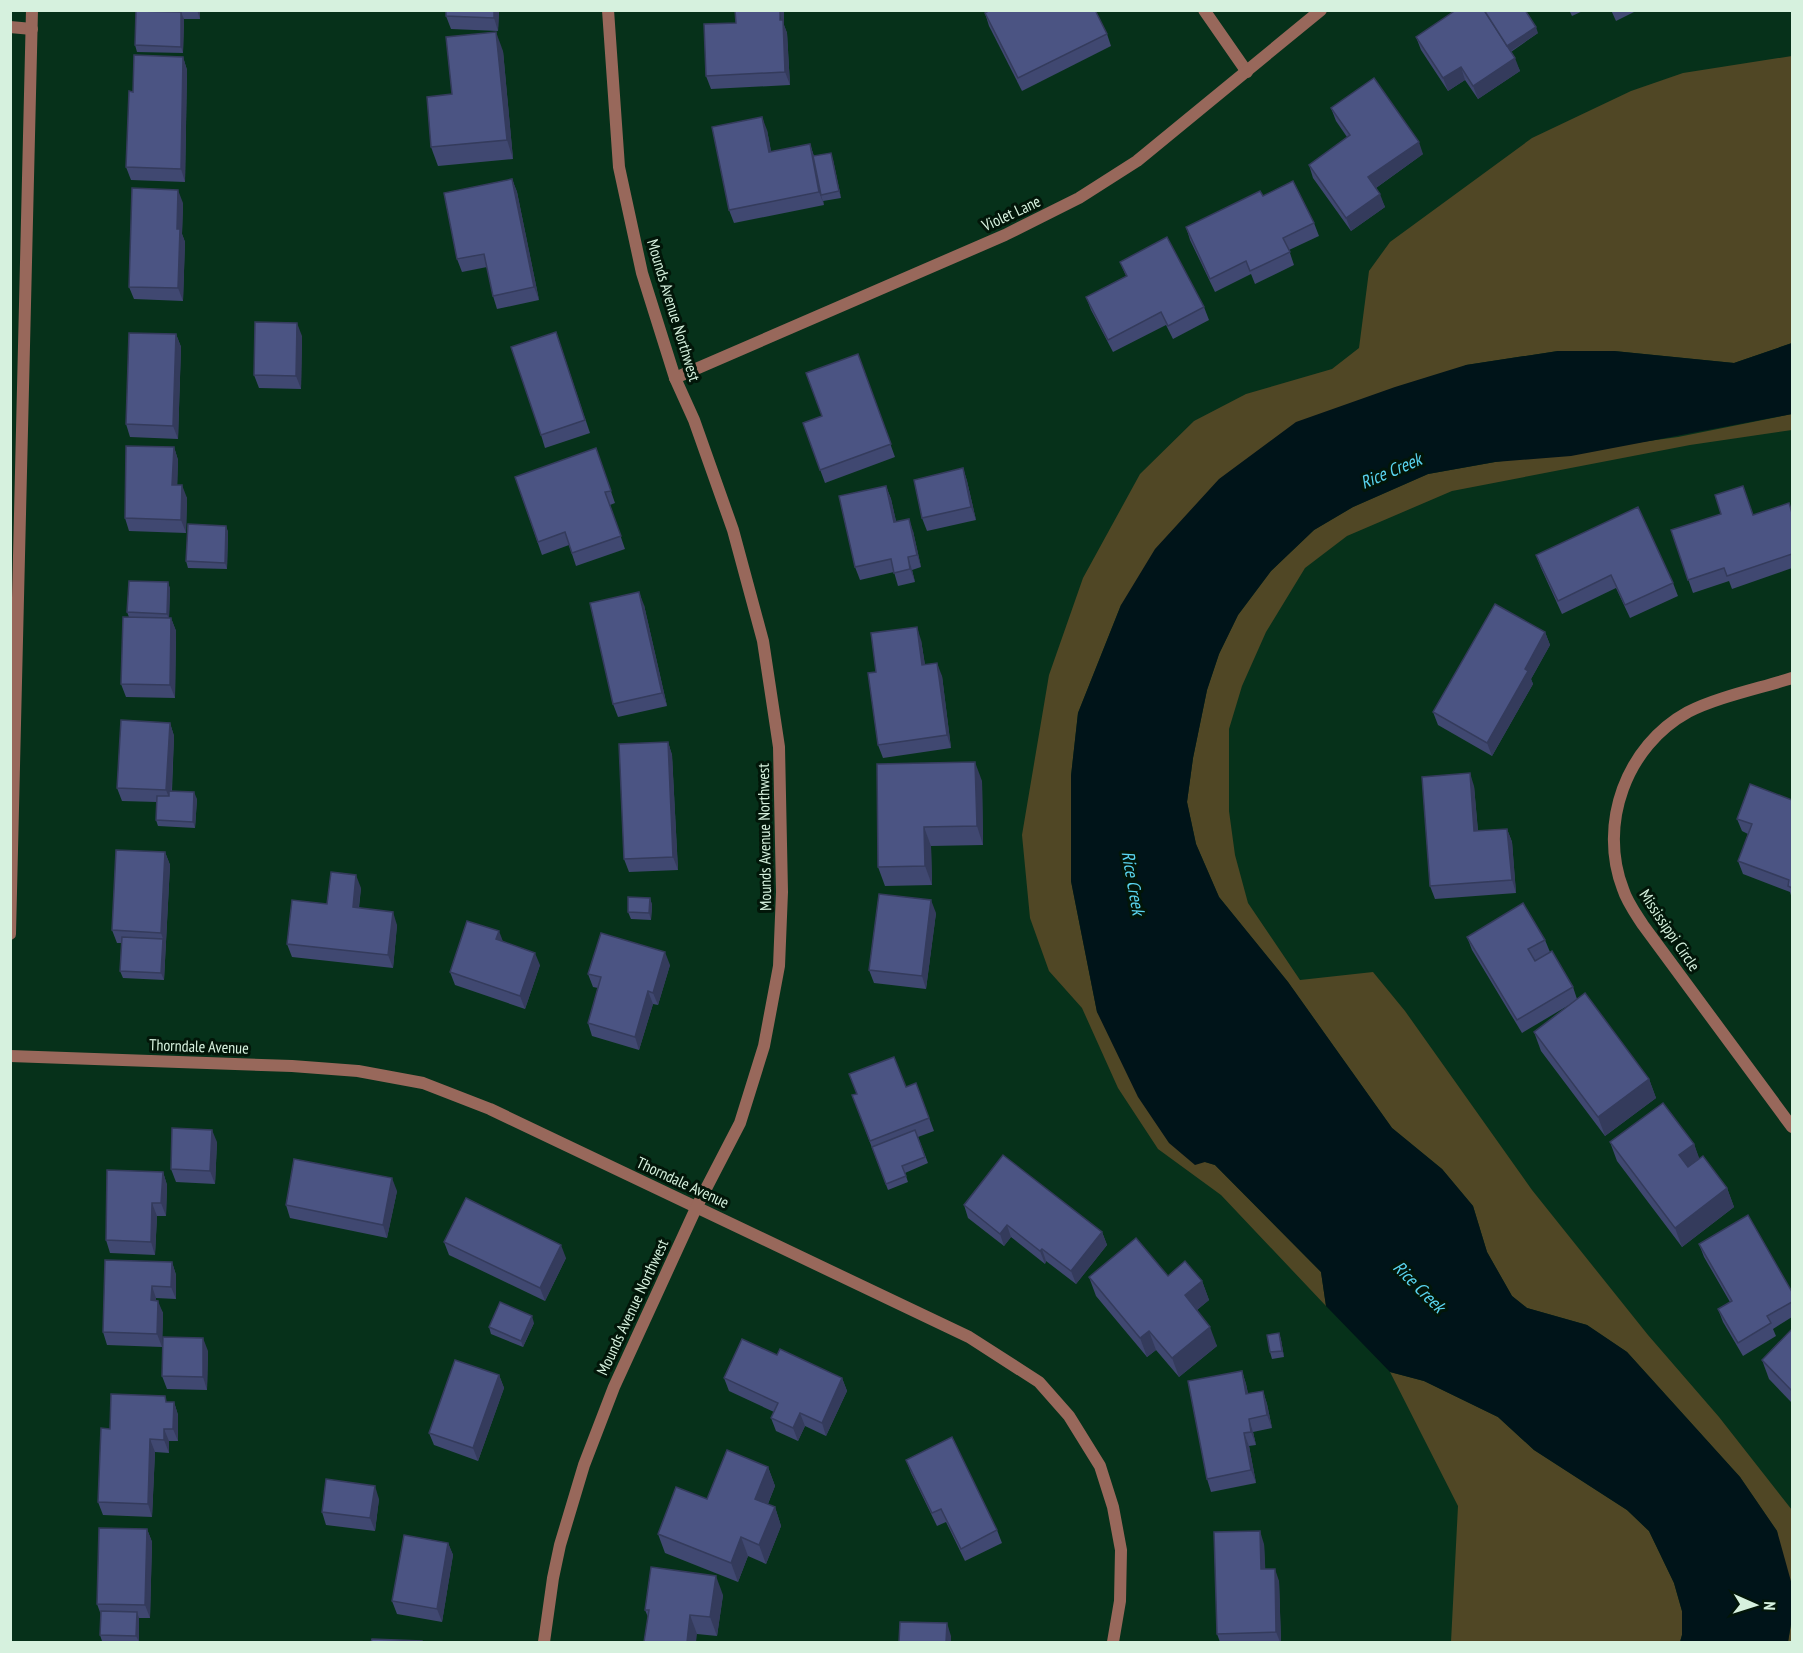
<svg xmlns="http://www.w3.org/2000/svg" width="1803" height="1653" viewBox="0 0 1803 1653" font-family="'PT Sans Narrow',sans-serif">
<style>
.green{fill:#504725}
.water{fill:#001419}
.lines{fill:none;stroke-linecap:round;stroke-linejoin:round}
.service{stroke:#98685b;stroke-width:12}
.minor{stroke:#98685b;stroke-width:12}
.tertiary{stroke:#98685b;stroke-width:12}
.wall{fill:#404871}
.shaded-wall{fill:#343b5c}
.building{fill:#4b5483;stroke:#343b5c;stroke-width:1.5}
.labels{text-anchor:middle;stroke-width:6;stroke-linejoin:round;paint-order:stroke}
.street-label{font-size:16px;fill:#d6f1de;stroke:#021609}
.water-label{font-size:18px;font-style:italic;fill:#5ad5f0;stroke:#021609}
</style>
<rect width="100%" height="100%" fill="#06311a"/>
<g class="green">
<polygon points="1792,56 1792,343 1734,363 1614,351 1558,351 1466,365 1121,605 1078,713 1071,776 1071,881 1097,1012 1205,1162 1215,1165 1321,1272 1326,1306 1221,1195 1158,1149 1118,1088 1082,1008 1049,971 1030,918 1022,835 1049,675 1083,578 1140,474 1194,421 1246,394 1332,369 1359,348 1369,271 1390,242 1532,138 1631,91 1683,73"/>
<polygon points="1792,414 1792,430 1690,445 1452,491 1347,536 1305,568 1266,632 1242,686 1229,729 1229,811 1235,855 1248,903 1300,980 1373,972 1405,1011 1532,1190 1648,1335 1719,1417 1792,1510 1792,1642 1788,1642 1792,1618 1777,1531 1740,1477 1627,1352 1587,1325 1527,1308 1512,1296 1487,1252 1473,1206 1442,1169 1392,1128 1288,982 1219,897 1196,844 1187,802 1193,758 1207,690 1219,654 1238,615 1271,571 1314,530 1353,507 1428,474 1495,462 1678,437"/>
<polygon points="1390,1372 1424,1381 1498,1417 1534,1450 1627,1510 1649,1531 1674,1583 1682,1611 1682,1635 1680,1642 1451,1642 1458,1506"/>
</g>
<polygon class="water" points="1792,343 1792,414 1571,456 1495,462 1428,474 1353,507 1314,530 1271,571 1238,615 1219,654 1207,690 1193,758 1187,802 1196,844 1219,897 1288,982 1392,1128 1442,1169 1473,1206 1487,1252 1512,1296 1527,1308 1587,1325 1627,1352 1740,1477 1777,1531 1792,1585 1792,1618 1788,1642 1680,1642 1682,1635 1682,1611 1674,1583 1649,1531 1627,1510 1534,1450 1498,1417 1424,1381 1390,1372 1326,1306 1321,1272 1215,1165 1205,1162 1195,1165 1169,1143 1138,1097 1097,1012 1071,881 1071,776 1078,713 1121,605 1155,549 1219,479 1296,422 1395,387 1466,365 1558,351 1614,351 1734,363"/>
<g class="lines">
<polyline class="service" points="10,27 32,29"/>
<g class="minor">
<polyline points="1204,10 1247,72"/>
<polyline points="675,378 1005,235 1079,198 1137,161 1321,10"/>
<path d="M1792,678C1761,688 1717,697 1688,712C1626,746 1598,824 1623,889C1627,902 1636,914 1643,925L1792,1127"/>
<polyline points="10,1056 292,1066 358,1071 423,1083 490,1109 969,1337 1039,1382 1069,1416 1100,1466 1113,1507 1121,1550 1120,1601 1113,1642"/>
<polyline points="544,1642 553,1578 560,1545 584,1465 614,1387 697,1206 740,1123 764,1046 779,966 782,892 779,747 763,641 733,530 694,420 675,378 642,273 619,167 608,10"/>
</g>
<polyline class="tertiary" points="10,934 32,10"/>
</g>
<g class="wall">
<polygon points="200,10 200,19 184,19 183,53 137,52 135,45 136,11"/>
<polygon points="446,10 499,10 498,31 451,29 446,16"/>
<polygon points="1569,10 1585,10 1572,16"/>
<polygon points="1611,10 1638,10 1616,21"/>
<polygon points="985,13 1107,34 1111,46 1022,91 989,26"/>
<polygon points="784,25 787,33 790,85 711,89 706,76"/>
<polygon points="1538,33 1511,52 1520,71 1478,99 1465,80 1448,91 1421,50 1416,37"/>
<polygon points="503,51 513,159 438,166 431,147 452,94"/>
<polygon points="183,57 187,70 185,182 131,180 126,167 133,92"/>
<polygon points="1331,108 1423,154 1376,188 1385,207 1351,231 1313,178 1309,165 1347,137 1336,121"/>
<polygon points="767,130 771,152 810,144 814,156 833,160 841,198 823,201 823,200 824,205 734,223 729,210"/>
<polygon points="512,179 517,192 539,300 497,309 493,296 487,267 462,272 457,259"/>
<polygon points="1263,196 1314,223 1319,236 1289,250 1294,265 1255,284 1251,274 1215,292 1190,240 1186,227"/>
<polygon points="183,203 182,234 185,242 183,301 134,299 129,287"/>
<polygon points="1120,262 1204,307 1209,320 1173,339 1166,325 1113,352 1091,310 1086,297 1126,276"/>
<polygon points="556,332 590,433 545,448 541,435"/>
<polygon points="176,334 181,347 178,439 130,437 126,424"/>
<polygon points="302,336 301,389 259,388 254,375"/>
<polygon points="858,354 895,457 825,483 803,423 822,416"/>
<polygon points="174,447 178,460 177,485 187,498 186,533 129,531 125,518"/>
<polygon points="596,448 615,503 610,505 625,549 576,566 569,545 542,555 515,477"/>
<polygon points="963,468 967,481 976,520 927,531 922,518"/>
<polygon points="886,486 891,499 896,521 913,531 921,567 912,570 915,582 898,586 894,572 860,580 855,567"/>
<polygon points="1792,512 1792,568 1732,589 1729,581 1693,593 1671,530 1753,515"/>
<polygon points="226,526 228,532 227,569 188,568 186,561"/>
<polygon points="1536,555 1673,583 1678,596 1630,618 1616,588 1562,614 1541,568"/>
<polygon points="168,582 170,589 169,618 171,618 176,631 175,698 126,697 121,684 129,617 127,612"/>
<polygon points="644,605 667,706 618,717 613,704"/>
<polygon points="1545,632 1550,645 1531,679 1533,684 1492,756 1438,725 1433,712"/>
<polygon points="921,640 925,665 942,676 951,748 883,758 878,745 876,672"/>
<polygon points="170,723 174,736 172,791 197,799 195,828 158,826 156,820 157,802 122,801 117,788"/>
<polygon points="668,742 672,755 678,870 629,872 624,859"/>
<polygon points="877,764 982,781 983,845 931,846 932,885 885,886 878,867"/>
<polygon points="1474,786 1478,831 1507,829 1512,842 1516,893 1435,899 1430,886"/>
<polygon points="1792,800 1792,899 1790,892 1743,874 1738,861 1748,834 1742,831 1737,819"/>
<polygon points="165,852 170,865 164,980 123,978 120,971 122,943 117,943 112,930"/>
<polygon points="361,888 359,908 397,925 393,968 292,957 287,944 327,904"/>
<polygon points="650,898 652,905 651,920 631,919 628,912"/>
<polygon points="936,913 926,989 874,983 869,970"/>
<polygon points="1467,937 1545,940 1550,952 1573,987 1577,999 1649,1079 1656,1098 1605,1136 1541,1051 1534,1032 1569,1005 1522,1033 1472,950"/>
<polygon points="540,965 525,1009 455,985 450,972"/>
<polygon points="670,965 658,1005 653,1004 639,1050 592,1036 588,1023 598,988 593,987 588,974"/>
<polygon points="849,1074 906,1087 916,1083 934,1131 918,1137 928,1163 905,1173 908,1182 888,1190 852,1095 857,1094"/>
<polygon points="217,1142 215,1184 176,1182 171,1169"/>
<polygon points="1610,1142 1694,1144 1699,1159 1727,1188 1734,1207 1682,1247 1617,1161"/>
<polygon points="163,1172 167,1185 166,1216 157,1216 155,1255 110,1253 106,1240"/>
<polygon points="397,1191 387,1238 290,1218 286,1205"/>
<polygon points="964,1205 1102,1232 1107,1245 1076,1284 1046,1261 1045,1264 1011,1237 1004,1246 968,1218"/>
<polygon points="444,1242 566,1258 545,1301 449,1255"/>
<polygon points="1699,1244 1792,1292 1792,1317 1773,1329 1776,1336 1743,1356 1723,1322 1718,1309 1730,1302 1704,1257"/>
<polygon points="172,1262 176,1275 176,1299 156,1298 156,1300 163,1313 162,1347 107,1345 103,1332"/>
<polygon points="1168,1276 1202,1281 1209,1300 1197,1310 1217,1346 1179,1377 1156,1350 1147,1357 1096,1296 1089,1277"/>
<polygon points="534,1323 523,1347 491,1334 489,1327"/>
<polygon points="1792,1329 1792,1403 1769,1379 1762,1360"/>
<polygon points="1279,1333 1281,1340 1284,1357 1272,1359 1270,1352"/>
<polygon points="208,1351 207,1390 167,1389 162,1376"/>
<polygon points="777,1355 842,1378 847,1391 826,1436 805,1426 798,1441 776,1431 771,1418 774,1412 729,1391 724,1378"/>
<polygon points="1242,1371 1246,1384 1248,1394 1263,1391 1267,1404 1272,1428 1253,1432 1256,1445 1249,1446 1256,1483 1211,1492 1207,1479"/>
<polygon points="499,1375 504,1388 478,1461 434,1445 429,1433"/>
<polygon points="168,1402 174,1402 178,1415 178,1441 169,1441 169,1453 155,1452 152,1517 103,1515 98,1502 110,1429"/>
<polygon points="906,1460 997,1530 1002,1543 965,1561 946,1522 937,1526 911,1473"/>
<polygon points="768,1467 775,1486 768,1504 775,1507 781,1526 766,1564 748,1556 738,1582 665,1553 658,1534 707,1499"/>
<polygon points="379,1499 375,1531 326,1525 322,1512"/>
<polygon points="147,1529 152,1542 150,1618 139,1618 139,1642 102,1641 100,1635 101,1615 97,1604"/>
<polygon points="448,1543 453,1555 442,1622 397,1614 392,1601"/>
<polygon points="1264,1544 1265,1569 1279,1581 1281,1642 1220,1642 1217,1634"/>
<polygon points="723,1595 717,1636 697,1634 648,1617 645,1610"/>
</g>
<g class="shaded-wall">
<polygon points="197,10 200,10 200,19"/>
<polygon points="494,10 499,10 498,31 494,18"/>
<polygon points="780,10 784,10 784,25 787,33 790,85 785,72"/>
<polygon points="181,12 184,19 183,53 181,47"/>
<polygon points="1536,27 1538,33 1508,53 1506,47"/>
<polygon points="496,32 503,51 513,159 507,140"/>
<polygon points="183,57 187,70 185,182 181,169"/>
<polygon points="1515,58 1520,71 1478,99 1473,86"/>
<polygon points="1461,67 1465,80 1448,91 1443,78"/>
<polygon points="762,117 767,130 774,165 769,152"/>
<polygon points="1419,142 1423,154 1373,190 1368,177"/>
<polygon points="810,144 814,157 821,195 824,205 819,192"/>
<polygon points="831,153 833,160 841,198 839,191"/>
<polygon points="512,179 517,192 539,300 534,287"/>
<polygon points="178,190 183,203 182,234 185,242 183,301 178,288 177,229"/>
<polygon points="1380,194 1385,207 1351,231 1346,218"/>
<polygon points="297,323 302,336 301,389 296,376"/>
<polygon points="176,334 181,347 178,439 173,426"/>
<polygon points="174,447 178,460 177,498 172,485"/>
<polygon points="963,468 967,481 976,520 971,507"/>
<polygon points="182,485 187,498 186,533 181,520"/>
<polygon points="886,486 891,499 899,535 894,522"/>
<polygon points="909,519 913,531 921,567 917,555"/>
<polygon points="226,526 228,532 227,569 225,563"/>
<polygon points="908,557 912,570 915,582 910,569"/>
<polygon points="168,582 170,589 169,620 167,614"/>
<polygon points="639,592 644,605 667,706 662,693"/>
<polygon points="171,618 176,631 175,698 170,685"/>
<polygon points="917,627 921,640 927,678 922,665"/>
<polygon points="1545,632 1550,645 1531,679 1533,684 1492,756 1487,743 1525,669"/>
<polygon points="937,663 942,676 951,748 947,735"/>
<polygon points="170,723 174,736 171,803 166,790"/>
<polygon points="668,742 672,755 678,870 673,857"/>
<polygon points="975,762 982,781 983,845 977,826"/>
<polygon points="1470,773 1474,786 1479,844 1474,831"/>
<polygon points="194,792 197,799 195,828 193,822"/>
<polygon points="924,827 931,846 932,885 925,866"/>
<polygon points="1507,829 1512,842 1516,893 1512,880"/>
<polygon points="165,852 170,865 164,980 161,973 163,939 161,933"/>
<polygon points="356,875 361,888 357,920 353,907"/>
<polygon points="650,898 652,905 651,920 649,913"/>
<polygon points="931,900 936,913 926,989 922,976"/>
<polygon points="393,912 397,925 393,968 388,955"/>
<polygon points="499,931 504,944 496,939"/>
<polygon points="665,952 670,965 658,1005 653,993"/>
<polygon points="535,953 540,965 525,1009 520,996"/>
<polygon points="648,991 653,1004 639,1050 635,1037"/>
<polygon points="1649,1079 1656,1098 1605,1136 1598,1117"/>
<polygon points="212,1130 217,1142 215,1184 210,1171"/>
<polygon points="1694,1144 1701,1163 1686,1174 1679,1155"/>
<polygon points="163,1172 167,1185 166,1216 161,1203"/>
<polygon points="392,1178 397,1191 387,1238 383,1225"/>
<polygon points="1727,1188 1734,1207 1682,1247 1675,1228"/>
<polygon points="152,1203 157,1216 155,1255 151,1242"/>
<polygon points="1007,1225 1011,1237 1004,1246 1000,1234"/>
<polygon points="1102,1232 1107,1245 1076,1284 1071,1271"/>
<polygon points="561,1245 566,1258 545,1301 540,1288"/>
<polygon points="1042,1249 1046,1261 1045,1264 1040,1251"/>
<polygon points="172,1262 176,1275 176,1299 171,1287"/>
<polygon points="1202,1281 1209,1300 1192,1314 1185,1295"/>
<polygon points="152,1286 156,1298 156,1313 151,1300"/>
<polygon points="158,1301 163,1313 162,1347 157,1334"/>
<polygon points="532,1316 534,1323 523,1347 521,1341"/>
<polygon points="1210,1327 1217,1346 1179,1377 1172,1358"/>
<polygon points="1149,1331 1156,1350 1147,1357 1140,1338"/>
<polygon points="1279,1333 1281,1340 1284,1357 1282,1351"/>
<polygon points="203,1338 208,1351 207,1390 203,1377"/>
<polygon points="1242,1371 1246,1384 1251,1407 1246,1394"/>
<polygon points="499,1375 504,1388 478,1461 473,1448"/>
<polygon points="842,1378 847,1391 826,1436 822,1423"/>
<polygon points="1263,1391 1267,1404 1272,1428 1267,1415"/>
<polygon points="174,1402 178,1415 178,1441 173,1429"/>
<polygon points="800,1413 805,1426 798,1441 793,1428"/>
<polygon points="1249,1419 1253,1432 1256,1445 1251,1432"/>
<polygon points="164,1429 169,1441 169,1453 164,1440"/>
<polygon points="1244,1433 1249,1446 1256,1483 1251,1470"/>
<polygon points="150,1439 155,1452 152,1517 148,1504"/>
<polygon points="768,1467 775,1486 762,1518 755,1499"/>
<polygon points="375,1486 379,1499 375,1531 370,1518"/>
<polygon points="775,1507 781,1526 766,1564 759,1545"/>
<polygon points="147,1529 152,1542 150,1618 145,1605"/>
<polygon points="1260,1531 1264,1544 1266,1582 1261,1569"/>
<polygon points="741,1537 748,1556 738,1582 731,1563"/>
<polygon points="448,1543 453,1555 442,1622 437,1609"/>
<polygon points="1275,1569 1279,1581 1281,1642 1280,1642 1276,1632"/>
<polygon points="716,1576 723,1595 717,1636 710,1617"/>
<polygon points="137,1612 139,1618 139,1642 136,1636"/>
<polygon points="690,1615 697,1634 696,1642 687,1642"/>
<polygon points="947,1623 951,1636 951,1642 946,1642"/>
</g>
<g class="building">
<polygon points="446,10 494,10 494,18 446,16"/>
<polygon points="735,10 780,10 780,20 783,20 785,72 706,76 704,24 736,23"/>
<polygon points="990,10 1095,10 1107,34 1018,78 985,13"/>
<polygon points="1456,10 1484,10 1515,58 1473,86 1461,67 1443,78 1416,37"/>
<polygon points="1484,10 1525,10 1536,27 1507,46"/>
<polygon points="136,11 181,12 181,47 135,45"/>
<polygon points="496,32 507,140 431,147 427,97 452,94 446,37"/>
<polygon points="134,55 183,57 181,169 126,167 129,91 133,92"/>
<polygon points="1374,78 1419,142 1368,177 1380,194 1346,218 1309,165 1350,135 1331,108"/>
<polygon points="762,117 769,152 810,144 819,192 729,210 712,127"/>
<polygon points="831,153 839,191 821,195 813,156"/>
<polygon points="512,179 534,287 493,296 484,254 457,259 444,193"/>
<polygon points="1293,181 1314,223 1283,238 1290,252 1250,271 1246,261 1210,279 1186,227 1260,191 1263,196"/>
<polygon points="132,188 178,190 177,229 180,229 178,288 129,287"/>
<polygon points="1167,237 1204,307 1168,326 1161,312 1108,340 1086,297 1127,276 1120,262"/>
<polygon points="255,322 297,323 296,376 254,375"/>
<polygon points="556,332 585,420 541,435 511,347"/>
<polygon points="129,333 176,334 173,426 126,424"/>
<polygon points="858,354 891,444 820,470 803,423 822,416 806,373"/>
<polygon points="126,446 174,447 172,485 182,485 181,520 125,518"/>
<polygon points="596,448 611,491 605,492 621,536 572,553 565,532 538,542 515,477"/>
<polygon points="963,468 971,507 922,518 914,480"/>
<polygon points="886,486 894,522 909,519 917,555 908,557 910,569 894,573 891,559 855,567 839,496"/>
<polygon points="1743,486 1753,515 1789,503 1792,513 1792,554 1727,576 1724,568 1688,580 1671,530 1721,514 1715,495"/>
<polygon points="1638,507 1673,583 1625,605 1611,575 1558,601 1536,555"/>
<polygon points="188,524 226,526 225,563 186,561"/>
<polygon points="129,581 168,582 167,614 127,612"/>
<polygon points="639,592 662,693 613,704 590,603"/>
<polygon points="1495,604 1545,632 1525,669 1528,671 1487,743 1433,712"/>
<polygon points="123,617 171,618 170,685 121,684"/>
<polygon points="917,627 922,665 937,663 947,735 878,745 868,673 876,672 871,633"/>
<polygon points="121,720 170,723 166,790 117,788"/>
<polygon points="668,742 673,857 624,859 619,744"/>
<polygon points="975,762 977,826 924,827 925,866 878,867 877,764"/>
<polygon points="1470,773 1474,831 1507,829 1512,880 1430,886 1422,777"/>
<polygon points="1750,784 1792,800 1792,888 1788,886 1789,880 1738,861 1752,824 1737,819"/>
<polygon points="169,791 194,792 193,822 156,820 157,796 169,796"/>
<polygon points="116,850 165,852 161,933 112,930"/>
<polygon points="331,872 356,875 353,907 393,912 388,955 287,944 292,900 327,904"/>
<polygon points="879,894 931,900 922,976 869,970"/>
<polygon points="628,897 650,898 649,913 628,912"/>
<polygon points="1523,903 1545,940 1528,949 1535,961 1552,951 1573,987 1517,1020 1467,937"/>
<polygon points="467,921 499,931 496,939 535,953 520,996 450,972"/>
<polygon points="601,933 665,952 653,993 648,991 635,1037 588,1023 601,977 588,974"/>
<polygon points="122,937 163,939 161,973 120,971"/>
<polygon points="1585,993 1649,1079 1598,1117 1534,1032"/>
<polygon points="894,1057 906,1087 916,1083 929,1118 870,1141 852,1095 857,1094 849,1074"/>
<polygon points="1663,1103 1694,1144 1679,1155 1688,1167 1703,1156 1727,1188 1675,1228 1610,1142"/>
<polygon points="172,1128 212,1130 210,1171 171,1169"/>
<polygon points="915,1130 925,1157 902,1166 906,1176 886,1184 872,1147"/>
<polygon points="1003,1155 1102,1232 1071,1271 1042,1249 1040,1251 1007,1225 1000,1234 964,1205"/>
<polygon points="294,1159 392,1178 383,1225 286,1205"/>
<polygon points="107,1170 163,1172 161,1203 152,1203 151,1242 106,1240"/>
<polygon points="466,1198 561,1245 540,1288 444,1242"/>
<polygon points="1748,1215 1792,1292 1792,1302 1767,1316 1771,1323 1738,1343 1718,1309 1732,1301 1699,1244"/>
<polygon points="1136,1238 1168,1276 1185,1261 1202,1281 1185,1295 1210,1327 1172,1358 1149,1331 1140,1338 1089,1277"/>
<polygon points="105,1260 172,1262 171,1287 152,1286 151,1300 158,1301 157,1334 103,1332"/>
<polygon points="500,1302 532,1316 521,1341 489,1327"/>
<polygon points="1792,1329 1792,1391 1762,1360"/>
<polygon points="1279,1333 1282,1351 1270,1352 1267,1335"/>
<polygon points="163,1337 203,1338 203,1377 162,1376"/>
<polygon points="742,1339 777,1355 780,1349 842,1378 822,1423 800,1413 793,1428 771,1418 778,1403 724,1378"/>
<polygon points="455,1360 499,1375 473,1448 429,1433"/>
<polygon points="1242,1371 1246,1394 1263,1391 1267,1415 1249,1419 1251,1432 1244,1433 1251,1470 1207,1479 1188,1381"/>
<polygon points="111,1394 165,1396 166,1402 174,1402 173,1429 164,1429 164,1440 150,1439 148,1504 98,1502 101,1428 110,1429"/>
<polygon points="952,1437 997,1530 961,1549 941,1509 932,1513 906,1460"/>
<polygon points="727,1450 768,1467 755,1499 775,1507 759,1545 741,1537 731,1563 658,1534 676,1487 707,1499"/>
<polygon points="326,1479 375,1486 370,1518 322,1512"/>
<polygon points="99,1528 147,1529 145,1605 97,1604"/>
<polygon points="1260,1531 1261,1569 1275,1569 1276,1632 1217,1634 1214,1532"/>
<polygon points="404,1535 448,1543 437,1609 392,1601"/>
<polygon points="651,1567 716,1576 710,1617 690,1615 687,1642 644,1642 649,1610 645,1610"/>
<polygon points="101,1611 137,1612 136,1636 100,1635"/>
<polygon points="900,1622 947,1623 946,1642 899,1642"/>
<polygon points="372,1639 422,1641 422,1642 371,1642"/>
</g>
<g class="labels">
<g class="street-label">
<text transform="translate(1011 213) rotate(-25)" y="6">Violet Lane</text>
<text transform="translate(674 310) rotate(73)" y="6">Mounds Avenue Northwest</text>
<text transform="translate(764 837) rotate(-91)" y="6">Mounds Avenue Northwest</text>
<text transform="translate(1670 930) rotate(56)" y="6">Mississippi Circle</text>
<text transform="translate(199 1046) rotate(2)" y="6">Thorndale Avenue</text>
<text transform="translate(683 1182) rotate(25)" y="6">Thorndale Avenue</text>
<text transform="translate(632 1307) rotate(-65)" y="6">Mounds Avenue Northwest</text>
</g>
<g class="water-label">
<text transform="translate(1391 471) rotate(-23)" y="6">Rice Creek</text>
<text transform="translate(1133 883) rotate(80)" y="6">Rice Creek</text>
<text transform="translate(1419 1287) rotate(45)" y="6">Rice Creek</text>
</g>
</g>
<rect width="1803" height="1653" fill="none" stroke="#d6f1de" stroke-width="24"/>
<g transform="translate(1755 1605) rotate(93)" stroke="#021609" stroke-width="4.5" paint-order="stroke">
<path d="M0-4.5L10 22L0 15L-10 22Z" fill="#d6f1de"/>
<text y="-9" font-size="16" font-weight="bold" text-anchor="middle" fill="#d6f1de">N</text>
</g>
</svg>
